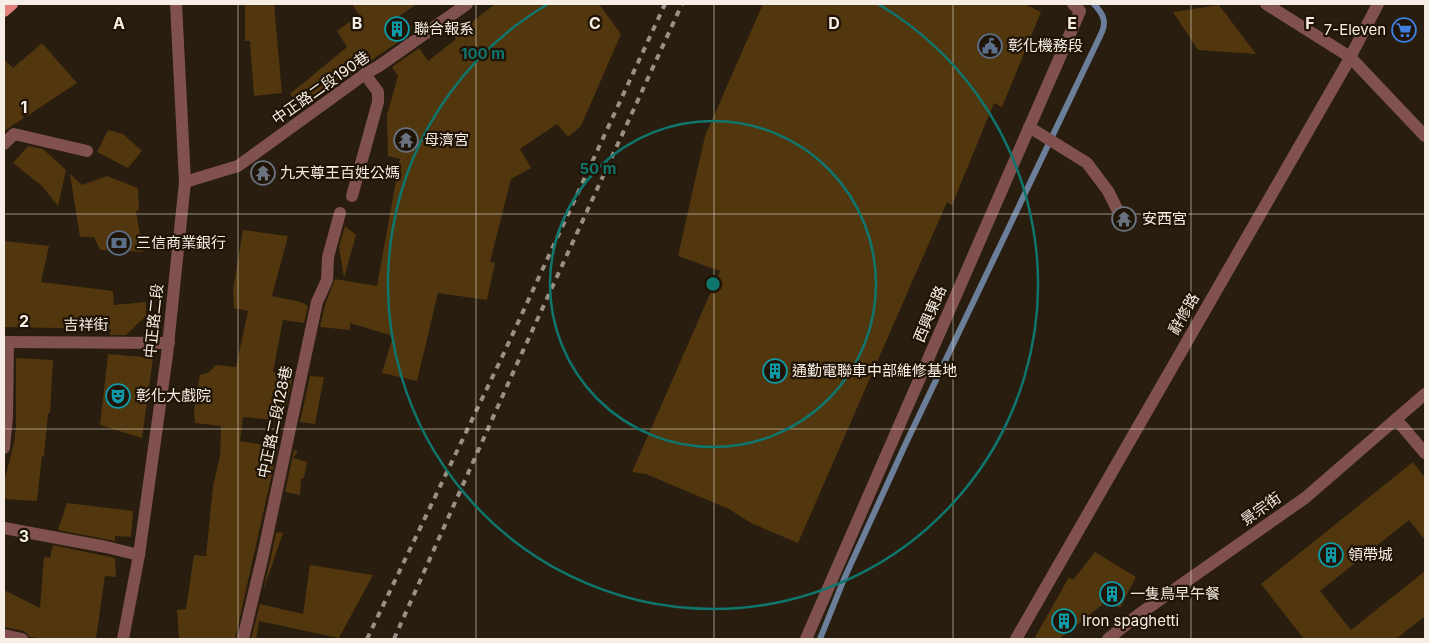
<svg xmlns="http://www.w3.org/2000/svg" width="1429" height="643" viewBox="0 0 1429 643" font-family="Inter,'Noto Sans TC',sans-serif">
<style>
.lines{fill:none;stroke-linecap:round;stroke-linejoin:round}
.stream{stroke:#6b7e9a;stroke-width:6}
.building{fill:#51360e}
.minor{stroke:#80514e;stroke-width:12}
.major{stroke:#e1807c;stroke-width:12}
.rail{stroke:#9a9085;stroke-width:4;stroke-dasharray:6 6;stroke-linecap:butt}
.grid{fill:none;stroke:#f6eee5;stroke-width:1;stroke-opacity:0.55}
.ring{fill:none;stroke:#0f766e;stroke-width:2.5}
.labels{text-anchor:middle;stroke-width:4.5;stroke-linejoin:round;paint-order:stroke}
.poi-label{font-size:15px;fill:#f6eee5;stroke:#1f1406;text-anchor:start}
.street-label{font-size:15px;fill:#f6eee5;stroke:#1f1406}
.grid-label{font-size:16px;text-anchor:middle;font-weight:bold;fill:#f6eee5;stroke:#1f1406;stroke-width:4.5;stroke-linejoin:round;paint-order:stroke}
.centre{fill:#0f766e;stroke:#1f1406;stroke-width:2.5}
.ring-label{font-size:15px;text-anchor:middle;font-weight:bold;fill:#0f766e;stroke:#1f1406;stroke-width:4.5;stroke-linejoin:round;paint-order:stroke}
</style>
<rect width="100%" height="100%" fill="#281d0e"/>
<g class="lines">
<path class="stream" d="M820,639L844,579L906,443L1102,32C1107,20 1102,13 1094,4"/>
</g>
<g class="building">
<polygon points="245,4 274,4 282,93 254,96 250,41 245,41"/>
<polygon points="352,4 417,4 396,18 409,35 361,67 309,105 307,102 300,108 290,94 347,47 337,31 359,15"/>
<polygon points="495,4 599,4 621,34 581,126 568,137 557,124 520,149 531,168 511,179 490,262 495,263 487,300 438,293 417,381 382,373 393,336 350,323 350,330 320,327 325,305 335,279 377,286 400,159 388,156 387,115 398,76 392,67 419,48 428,61 456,39 454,36"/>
<polygon points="763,4 1024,4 1041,12 1002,107 994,103 952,205 947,202 798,543 751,523 729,509 679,488 646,474 632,472 720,271 678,256 705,136"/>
<polygon points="1219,5 1256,54 1198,50 1173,12"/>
<polygon points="42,43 77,83 27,116 20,113 24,118 4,131 4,59 13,68"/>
<polygon points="108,130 123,134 142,151 128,168 97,152"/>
<polygon points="28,146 43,149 66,170 58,206 42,186 13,163"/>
<polygon points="70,174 82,185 107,176 138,188 139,210 136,211 143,252 100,250 94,237 80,237"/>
<polygon points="345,226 356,235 344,278 339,247"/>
<polygon points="243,230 288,236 272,296 301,302 308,306 304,323 283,320 273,372 293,374 283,421 243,417 240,441 278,447 235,639 179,639 177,610 186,609 194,555 206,556 213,486 220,456 221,426 195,423 194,409 200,375 209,372 216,365 236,367 248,311 234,308 233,290"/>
<polygon points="4,241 49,246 41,282 113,291 114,305 146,302 146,316 126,335 110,335 111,329 4,327"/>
<polygon points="108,354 153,358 142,438 100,425"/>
<polygon points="16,358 53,360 50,413 48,413 44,456 42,456 37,501 4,499 4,482 14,443 16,427"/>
<polygon points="310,376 324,377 315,424 300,422"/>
<polygon points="294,450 298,451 293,458 307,462 304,478 301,479 300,495 285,492"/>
<polygon points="1413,462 1425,478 1425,540 1409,520 1320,591 1351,630 1425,571 1425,616 1396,639 1304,639 1261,584"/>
<polygon points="67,503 133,511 131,537 115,536 115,541 58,530"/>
<polygon points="276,532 283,533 263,591 271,557"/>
<polygon points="53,545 115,558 116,577 105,576 96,639 48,639 30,637 24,631 4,627 4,590 40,608 44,557 50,558"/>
<polygon points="1095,552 1136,577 1120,608 1108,600 1059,639 1034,639 1069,577 1073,580"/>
<polygon points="310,565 373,575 339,638 259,621 256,639 251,639 260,604 303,614"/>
</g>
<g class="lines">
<g class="minor">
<polyline points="1266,4 1350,57 1425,136"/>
<polyline points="1029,127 1087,163 1108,191 1120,215"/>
<polyline points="4,144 14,134 87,151"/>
<polyline points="185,182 238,166 365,74 379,66 467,4"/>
<polyline points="352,196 378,102 378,92 365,74"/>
<polyline points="4,342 169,343"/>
<polyline points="1396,419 1425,453"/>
<polyline points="4,448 7,416 8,342"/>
<polyline points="4,528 106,547 139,555"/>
<polyline points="4,635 22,639"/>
<polyline points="123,639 139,555 167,355 185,182 176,4"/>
<polyline points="243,639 263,555 317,302 327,280 328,257 340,213"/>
<polyline points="806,639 1080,11 1073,4"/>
<polyline points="1016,639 1346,65 1378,4"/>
<polyline points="1108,639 1138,615 1305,498 1425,394"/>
</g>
<polyline class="major" points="4,11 12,4"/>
<g class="rail">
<polyline points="367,639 503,355 665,4"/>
<polyline points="394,639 516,366 682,4"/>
</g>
</g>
<path class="grid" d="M238,4V639M476,4V639M714,4V639M953,4V639M1191,4V639M4,214H1425M4,429H1425"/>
<g class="ring">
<circle cx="713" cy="284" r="163"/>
<path d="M878 4A325 325 0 1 1 548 4"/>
</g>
<defs>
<g id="building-ring" transform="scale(1.25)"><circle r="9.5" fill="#1f1406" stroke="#0f9aa8" stroke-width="1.5"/><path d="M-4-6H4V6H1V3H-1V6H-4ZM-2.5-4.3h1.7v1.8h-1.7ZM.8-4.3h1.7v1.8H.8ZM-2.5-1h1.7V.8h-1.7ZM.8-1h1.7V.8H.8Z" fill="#0f9aa8"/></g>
<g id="supermarket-ring" transform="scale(1.25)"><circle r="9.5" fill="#1f1406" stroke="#3f7fe0" stroke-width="1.5"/><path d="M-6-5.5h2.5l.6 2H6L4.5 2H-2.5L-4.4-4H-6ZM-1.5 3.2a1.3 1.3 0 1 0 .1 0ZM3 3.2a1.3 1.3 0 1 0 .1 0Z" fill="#3f7fe0"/></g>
<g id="civic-ring" transform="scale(1.25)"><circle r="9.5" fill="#1f1406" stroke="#5c6f8a" stroke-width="1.5"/><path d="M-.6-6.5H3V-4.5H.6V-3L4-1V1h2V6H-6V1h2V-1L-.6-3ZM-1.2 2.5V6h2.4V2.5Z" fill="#5c6f8a"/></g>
<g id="temple-ring" transform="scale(1.25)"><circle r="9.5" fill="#1f1406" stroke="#6b7280" stroke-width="1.5"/><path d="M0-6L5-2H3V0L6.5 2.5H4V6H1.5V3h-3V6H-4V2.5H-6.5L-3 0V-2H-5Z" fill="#6b7280"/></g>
<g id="bank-ring" transform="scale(1.25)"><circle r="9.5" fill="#1f1406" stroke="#5c6f8a" stroke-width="1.5"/><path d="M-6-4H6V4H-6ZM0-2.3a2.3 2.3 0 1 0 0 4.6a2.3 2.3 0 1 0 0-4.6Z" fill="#5c6f8a"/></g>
<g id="theatre-ring" transform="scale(1.25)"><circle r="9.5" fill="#1f1406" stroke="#0f9aa8" stroke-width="1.5"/><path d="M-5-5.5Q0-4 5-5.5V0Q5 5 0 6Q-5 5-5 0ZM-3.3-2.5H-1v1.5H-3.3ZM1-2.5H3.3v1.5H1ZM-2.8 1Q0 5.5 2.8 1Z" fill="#0f9aa8"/></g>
</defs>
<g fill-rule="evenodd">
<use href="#building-ring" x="397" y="29"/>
<use href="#supermarket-ring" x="1404" y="30"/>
<use href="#civic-ring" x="990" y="46"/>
<use href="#temple-ring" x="406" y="140"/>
<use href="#temple-ring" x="263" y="173"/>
<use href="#temple-ring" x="1124" y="219"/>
<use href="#bank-ring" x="119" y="243"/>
<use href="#building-ring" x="775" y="371"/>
<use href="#theatre-ring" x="118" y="396"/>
<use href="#building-ring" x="1331" y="555"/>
<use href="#building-ring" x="1112" y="594"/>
<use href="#building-ring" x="1064" y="621"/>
</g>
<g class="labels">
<g class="poi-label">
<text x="414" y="34">聯合報系</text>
<text x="1386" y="35" text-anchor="end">7-Eleven</text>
<text x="1008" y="51">彰化機務段</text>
<text x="424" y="145">母濟宮</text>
<text x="280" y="178">九天尊王百姓公媽</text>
<text x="1142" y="224">安西宮</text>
<text x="136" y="248">三信商業銀行</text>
<text x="792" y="376">通勤電聯車中部維修基地</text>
<text x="136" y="401">彰化大戲院</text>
<text x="1348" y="560">領帶城</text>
<text x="1130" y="599">一隻鳥早午餐</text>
<text x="1082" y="626">Iron spaghetti</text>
</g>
<g class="street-label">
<text transform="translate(321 88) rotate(-35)" y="5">中正路二段190巷</text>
<text transform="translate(930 314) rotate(-67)" y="5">西興東路</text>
<text transform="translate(1184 314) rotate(-60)" y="5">辭修路</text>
<text transform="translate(154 321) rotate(-84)" y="5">中正路二段</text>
<text x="86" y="330">吉祥街</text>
<text transform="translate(275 422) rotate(-78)" y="5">中正路二段128巷</text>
<text transform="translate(1261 509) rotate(-35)" y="5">景宗街</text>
</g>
</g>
<g class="grid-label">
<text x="119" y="29">A</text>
<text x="357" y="29">B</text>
<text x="595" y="29">C</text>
<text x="834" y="29">D</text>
<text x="1072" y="29">E</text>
<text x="1310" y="29">F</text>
<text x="24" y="113">1</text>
<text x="24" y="327">2</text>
<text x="24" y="542">3</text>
</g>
<circle cx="713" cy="284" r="8" class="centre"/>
<g class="ring-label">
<text x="483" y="59">100 m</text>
<text x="598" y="174">50 m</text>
</g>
<rect width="1429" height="643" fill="none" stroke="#f6eee5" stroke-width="10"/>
</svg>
